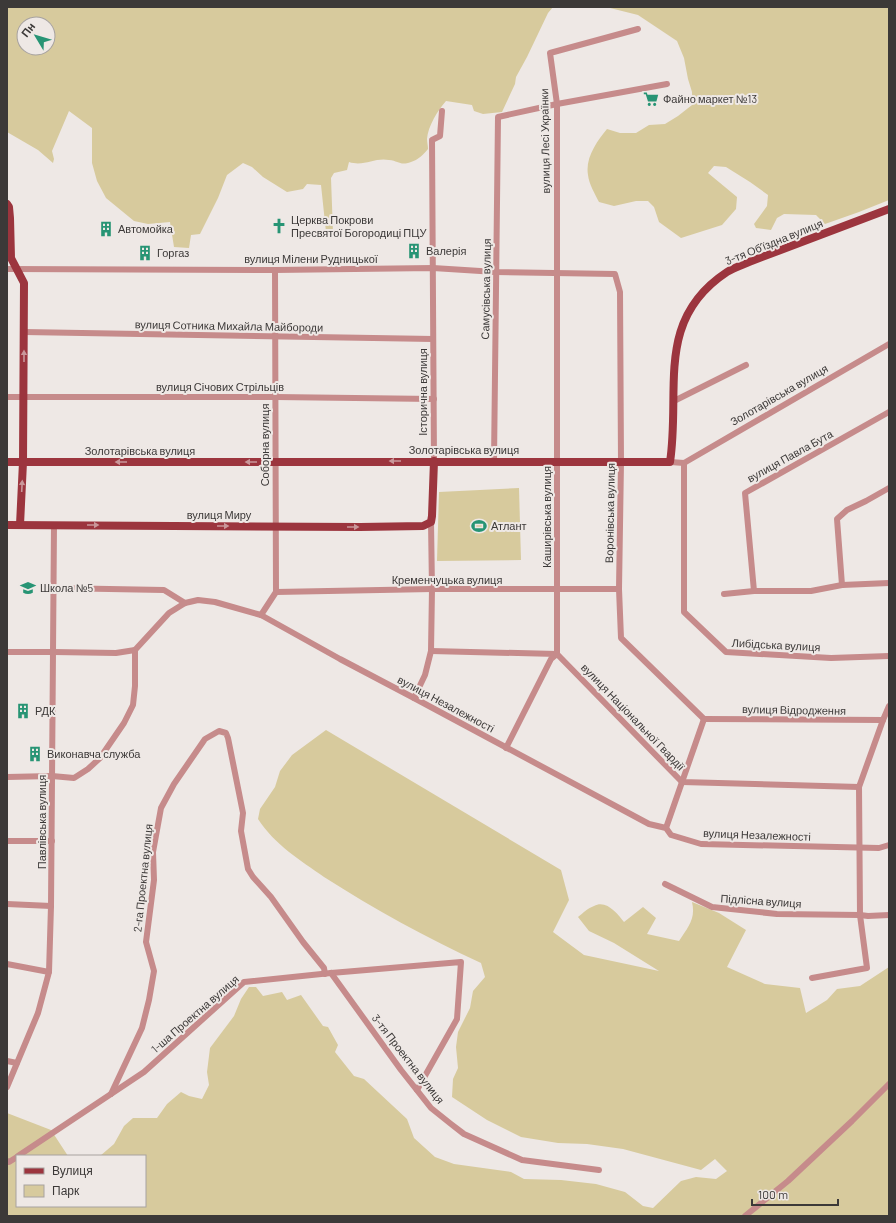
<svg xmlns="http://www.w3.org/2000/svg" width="896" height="1223" viewBox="0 0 896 1223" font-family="Barlow,sans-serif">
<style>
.green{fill:#d7ca9d;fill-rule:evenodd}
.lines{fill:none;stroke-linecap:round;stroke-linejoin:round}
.minor{stroke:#c68b8b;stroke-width:6}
.major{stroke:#9c353e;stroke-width:8}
.oneway{fill:#c9979a}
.labels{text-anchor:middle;stroke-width:4;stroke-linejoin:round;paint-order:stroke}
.poi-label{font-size:11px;fill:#3c3938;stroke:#eee8e5;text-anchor:start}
.street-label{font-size:11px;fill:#3c3938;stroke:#eee8e5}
</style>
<rect width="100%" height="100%" fill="#eee8e5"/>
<g class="green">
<path d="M7,7H553L548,13L527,57L516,77L515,84L502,112L483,114L474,111L472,105L446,101C438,110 428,126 427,139C427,142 428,146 428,149C423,155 418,160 411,162C400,166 399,161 389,160C375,157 364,167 349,162L347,170L334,173L331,178L333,233L326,232L321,185L307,184L303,189L287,192L263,177L252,167L243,163L227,175L218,198L200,234L191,235L189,248L174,247L170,222L148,224L134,221L106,198L97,181L92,163V128L69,111L52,151L54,159L53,163L38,150L7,132ZM24,24H48V48H24Z"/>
<path d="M606,7H889V200L859,212L825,224L816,215L784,214L777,218L771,230L756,228L754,224L767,206L768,195L750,182L726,167L714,166L708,173L737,197L736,209L722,225L681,238L659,222L654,207L648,201H636L614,206L599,202C595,194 589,184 588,175C585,158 597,141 607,129L620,133H636L649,125L665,124L678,116L692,105V92L688,79L684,58L677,41L638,15Z"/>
<polygon points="519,488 521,560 437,561 439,492"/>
<path d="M326,730L561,870L569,900L553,932L584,955L659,971L614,943L589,931L578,917C583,913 588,908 594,906C606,899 618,914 624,922L643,907L656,918L647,934L679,941C688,927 696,919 692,902L719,913L746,930L727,967L765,984L800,988L806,1013L827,1000L837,989L860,986L889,967V1216H7V1113L51,1130L68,1156H17V1206H145V1156H100L114,1144L124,1126L133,1118H157L167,1104L181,1092L189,1096L202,1099L209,1085L207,1072L210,1048L234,1016L241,999L249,987H256L263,996L282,992L287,1000L301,995L323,1026L328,1027L338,1045L335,1052L354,1076L364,1079L407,1119L414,1138L435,1157L454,1164L511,1172L524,1179L561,1180L596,1184L625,1192L643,1206L653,1208L681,1181L696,1177L716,1179L727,1171L715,1159L701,1170L623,1149L587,1144L558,1143L521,1137L487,1120L452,1097L453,1079L458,1068L456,1047L458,1032L470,1008L473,991L485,977L481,963C427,938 374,909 324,877C300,860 275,845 258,819L260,809L275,787L280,771L292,755Z"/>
</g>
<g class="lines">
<g class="minor">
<polyline points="7,269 275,270 433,268 496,272 615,274 620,292 621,462 619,589 621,638 704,719"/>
<polyline points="24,332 433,339"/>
<polyline points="7,397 276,397 434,399"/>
<polyline points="674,401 746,365"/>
<polyline points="434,461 432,140 440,136 442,111"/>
<polyline points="494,461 498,117 557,104 667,84"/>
<polyline points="670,462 684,463 889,344"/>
<polyline points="684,463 684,612 726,652 831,658 889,656"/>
<polyline points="842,585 837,519 847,510 866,501 889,488"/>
<polyline points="54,588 164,590 185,603"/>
<polyline points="754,591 745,493 889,412"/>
<polyline points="276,592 432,589 619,589"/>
<polyline points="724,594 754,591 811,591 842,585 889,583"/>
<polyline points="261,615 276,592 275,270"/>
<polyline points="431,651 557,654 682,782 859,787 883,720 889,706"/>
<polyline points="7,652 54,652 116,653 135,650 169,613 185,603 198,600 215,602 261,615 340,659 414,698 649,824 666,828 671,835 701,844 879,848 889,845"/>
<polyline points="414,698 425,675 431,651 432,589 431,522"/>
<polyline points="704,719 883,720"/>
<polyline points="506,748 551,659 557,654 557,104 550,53 638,29"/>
<polyline points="7,777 52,776 74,778 88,769 100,758 124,723 133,705 135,686 135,650"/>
<polyline points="666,828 704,719"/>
<polyline points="7,841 52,841"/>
<polyline points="665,884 712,907 777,914 860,915 868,916 889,915"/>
<polyline points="7,904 51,906"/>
<polyline points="7,964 49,972"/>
<polyline points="331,973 401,1070 431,1108 451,1124 464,1134 522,1160 599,1170"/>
<polyline points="812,978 867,968 860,915 859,787"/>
<polyline points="7,1061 17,1063"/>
<polyline points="7,1087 38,1013 49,972 51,906 54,525"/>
<polyline points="111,1094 142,1028 149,1000 154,971 146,942 154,880 153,852 161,808 174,784 205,739 219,731 226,733 228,738 243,813 241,831 248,869 253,877 271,897 303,942 324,968 325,974"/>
<polyline points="18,1156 144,1072 244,982 331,973 461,962 457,1019 417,1090"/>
<polyline points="7,1161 9,1162 17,1157"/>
<polyline points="745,1216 788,1181 852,1121 889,1084"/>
</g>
<g class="major">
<polyline points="7,204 9,207 10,218 11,258 24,283 23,462 20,525"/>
<path d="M7,462H670C681,390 654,320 727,272C733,268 742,265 749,262L889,209"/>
<polyline points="7,525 360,527 423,526 431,522 432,516 434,461"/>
</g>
</g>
<defs><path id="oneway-solid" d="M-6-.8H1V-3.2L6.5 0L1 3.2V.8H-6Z"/></defs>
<g class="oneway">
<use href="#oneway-solid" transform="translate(24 356) rotate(-90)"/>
<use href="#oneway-solid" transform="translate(395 461) rotate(180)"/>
<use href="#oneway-solid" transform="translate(121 462) rotate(180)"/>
<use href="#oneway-solid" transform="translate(251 462) rotate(180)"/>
<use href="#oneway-solid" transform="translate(22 486) rotate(-87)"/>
<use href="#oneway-solid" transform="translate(93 525)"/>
<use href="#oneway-solid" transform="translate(223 526)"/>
<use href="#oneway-solid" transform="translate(353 527)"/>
</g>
<defs>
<g id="supermarket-bare" transform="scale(1.2)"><path d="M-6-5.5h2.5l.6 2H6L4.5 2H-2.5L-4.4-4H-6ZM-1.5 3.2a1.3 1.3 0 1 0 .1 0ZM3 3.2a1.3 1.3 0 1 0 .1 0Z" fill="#279474" stroke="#eee8e5" stroke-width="2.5" paint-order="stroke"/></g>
<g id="church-bare" transform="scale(1.2)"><path d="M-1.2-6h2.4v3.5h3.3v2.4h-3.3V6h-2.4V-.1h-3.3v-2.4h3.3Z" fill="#279474" stroke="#eee8e5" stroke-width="2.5" paint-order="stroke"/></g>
<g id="building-bare" transform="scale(1.2)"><path d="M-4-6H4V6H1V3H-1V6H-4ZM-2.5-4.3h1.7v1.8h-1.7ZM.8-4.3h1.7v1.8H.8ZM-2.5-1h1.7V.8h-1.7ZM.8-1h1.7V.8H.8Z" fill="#279474" stroke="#eee8e5" stroke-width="2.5" paint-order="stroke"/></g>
<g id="stadium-bare" transform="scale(1.2)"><path d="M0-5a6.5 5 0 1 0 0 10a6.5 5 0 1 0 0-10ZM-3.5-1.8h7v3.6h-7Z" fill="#279474" stroke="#eee8e5" stroke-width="2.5" paint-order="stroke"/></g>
<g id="school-bare" transform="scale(1.2)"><path d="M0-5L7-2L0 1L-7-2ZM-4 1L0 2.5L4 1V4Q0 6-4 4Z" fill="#279474" stroke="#eee8e5" stroke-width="2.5" paint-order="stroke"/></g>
</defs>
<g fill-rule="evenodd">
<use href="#supermarket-bare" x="651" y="99"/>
<use href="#church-bare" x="279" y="226"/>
<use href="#building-bare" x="106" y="229"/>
<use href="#building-bare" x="414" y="251"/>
<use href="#building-bare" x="145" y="253"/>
<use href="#stadium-bare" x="479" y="526"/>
<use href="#school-bare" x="28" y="588"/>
<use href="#building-bare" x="23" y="711"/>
<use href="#building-bare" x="35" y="754"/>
</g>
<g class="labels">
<g class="poi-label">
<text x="663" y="103">Файно маркет №13</text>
<text x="291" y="224">Церква Покрови<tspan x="291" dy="13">Пресвятої Богородиці ПЦУ</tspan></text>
<text x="118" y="233">Автомойка</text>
<text x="426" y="255">Валерія</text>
<text x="157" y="257">Горгаз</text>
<text x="491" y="530">Атлант</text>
<text x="40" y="592">Школа №5</text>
<text x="35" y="715">РДК</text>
<text x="47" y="758">Виконавча служба</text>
</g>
<g class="street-label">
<text transform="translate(545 141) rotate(-91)" y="4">вулиця Лесі Українки</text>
<text transform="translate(774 242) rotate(-22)" y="4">3-тя Обʼїздна вулиця</text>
<text x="311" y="263">вулиця Мілени Рудницької</text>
<text transform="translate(486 289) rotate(-89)" y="4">Самусівська вулиця</text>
<text transform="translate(229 326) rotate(1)" y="4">вулиця Сотника Михайла Майбороди</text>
<text x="220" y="391">вулиця Січових Стрільців</text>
<text transform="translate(423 392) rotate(-90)" y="4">Історична вулиця</text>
<text transform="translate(779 395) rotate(-30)" y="4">Золотарівська вулиця</text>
<text transform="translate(265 445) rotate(-90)" y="4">Соборна вулиця</text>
<text x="464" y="454">Золотарівська вулиця</text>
<text x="140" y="455">Золотарівська вулиця</text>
<text transform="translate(790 456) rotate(-29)" y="4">вулиця Павла Бута</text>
<text transform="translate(610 513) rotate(-89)" y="4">Воронівська вулиця</text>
<text x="219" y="519">вулиця Миру</text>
<text transform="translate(547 517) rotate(-90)" y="4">Каширівська вулиця</text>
<text x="447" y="584">Кременчуцька вулиця</text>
<text transform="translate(776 645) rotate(3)" y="4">Либідська вулиця</text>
<text transform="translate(446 704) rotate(28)" y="4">вулиця Незалежності</text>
<text transform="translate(794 710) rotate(1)" y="4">вулиця Відродження</text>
<text transform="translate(633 717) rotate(46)" y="4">вулиця Національної Гвардії</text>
<text transform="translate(42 822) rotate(-90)" y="4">Павлівська вулиця</text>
<text transform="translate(757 835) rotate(2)" y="4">вулиця Незалежності</text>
<text transform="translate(143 878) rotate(-84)" y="4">2-га Проектна вулиця</text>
<text transform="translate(761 901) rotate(4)" y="4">Підлісна вулиця</text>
<text transform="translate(195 1014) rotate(-41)" y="4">1-ша Проектна вулиця</text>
<text transform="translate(408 1059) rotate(52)" y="4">3-тя Проектна вулиця</text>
</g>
</g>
<rect width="896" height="1223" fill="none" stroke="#3c3938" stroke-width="16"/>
<rect x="16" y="1155" width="130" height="52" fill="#eee8e5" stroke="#a7a2a0"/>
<rect x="24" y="1168" width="20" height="6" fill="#9c353e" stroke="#a7a2a0"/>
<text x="52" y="1175" font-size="12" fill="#3c3938">Вулиця</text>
<rect x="24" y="1185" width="20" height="12" fill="#d7ca9d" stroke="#a7a2a0"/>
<text x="52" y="1195" font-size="12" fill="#3c3938">Парк</text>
<g transform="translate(36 36) rotate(308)"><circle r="19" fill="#eee8e5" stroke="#a7a2a0"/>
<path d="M0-3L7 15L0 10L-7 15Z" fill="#279474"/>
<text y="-6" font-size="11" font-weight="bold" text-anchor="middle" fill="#3c3938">Пн</text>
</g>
<path d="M752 1199v6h86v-6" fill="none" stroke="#3c3938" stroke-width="2"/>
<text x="758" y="1199" font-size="12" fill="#3c3938" stroke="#eee8e5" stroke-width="3" paint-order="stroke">100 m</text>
</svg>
